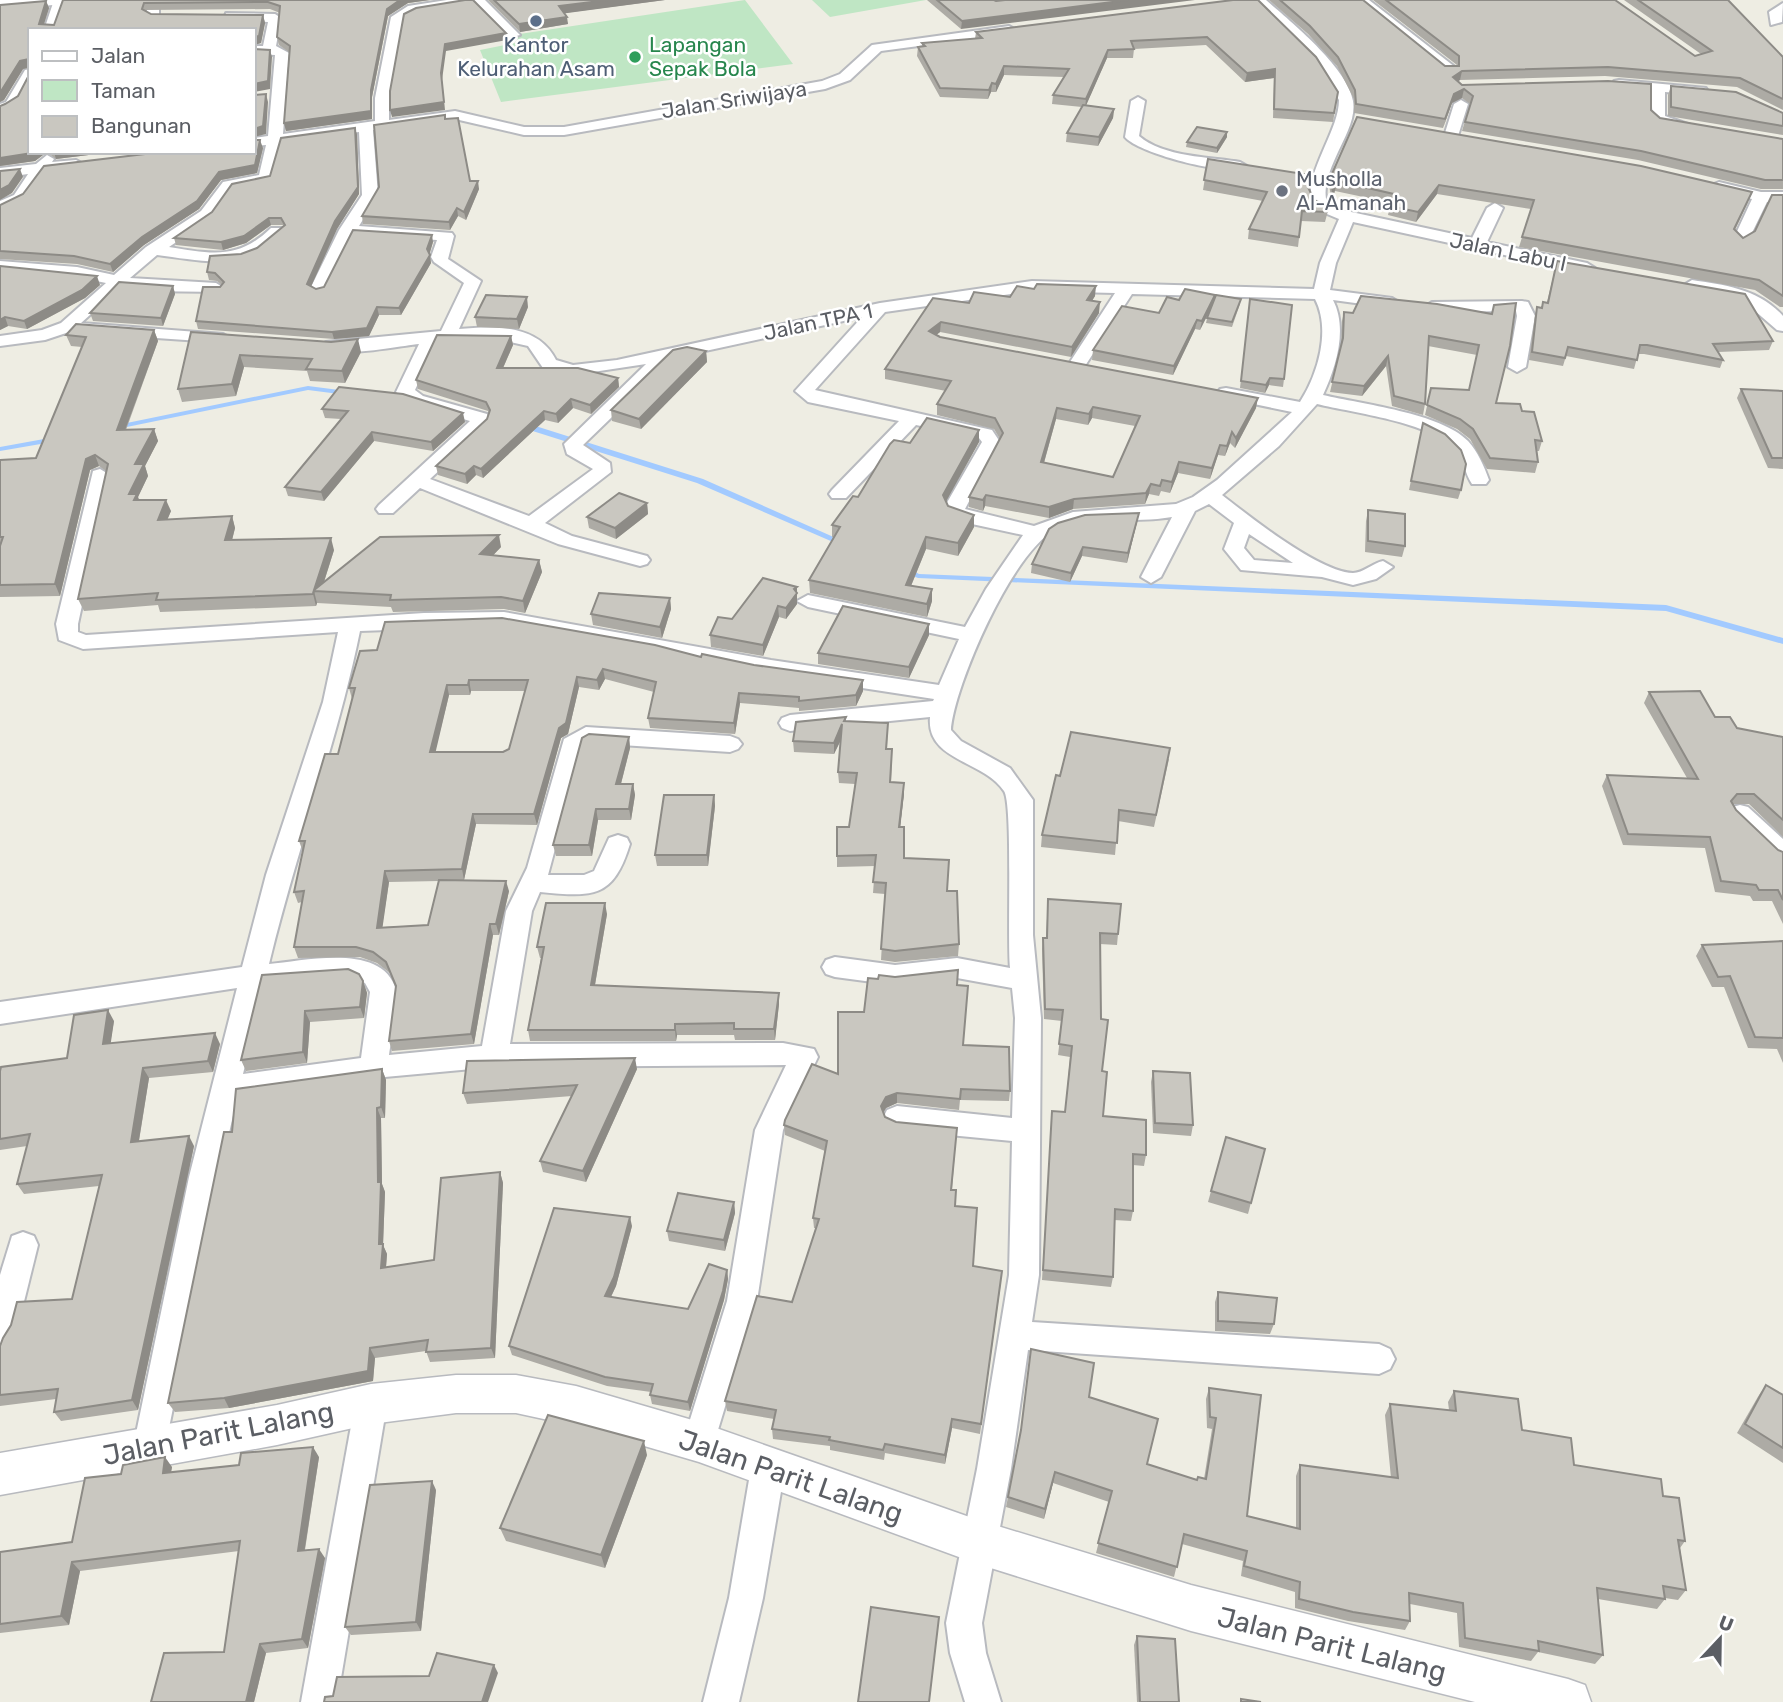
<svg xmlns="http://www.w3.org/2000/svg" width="1783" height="1702" viewBox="0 0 1783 1702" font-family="Rubik,sans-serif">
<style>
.green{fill:#bfe6c4}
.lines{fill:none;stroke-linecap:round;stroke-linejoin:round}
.stream{fill:#a2caff;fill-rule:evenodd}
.minor-casing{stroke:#b8babf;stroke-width:4}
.tertiary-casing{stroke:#b8babf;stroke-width:3}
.secondary-casing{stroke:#b9bbc1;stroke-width:3}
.minor{fill:#fff;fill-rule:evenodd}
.tertiary{fill:#fff;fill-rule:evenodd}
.secondary{fill:#fff;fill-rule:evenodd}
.wall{fill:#adaba5;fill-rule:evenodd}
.shaded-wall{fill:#8d8b86}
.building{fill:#c9c7c0;stroke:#8d8b86;stroke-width:2;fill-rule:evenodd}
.service-dot{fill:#5c6f8a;stroke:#fff;stroke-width:2.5}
.leisure-dot{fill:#2e9e5b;stroke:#fff;stroke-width:2.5}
.worship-dot{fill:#6b7280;stroke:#fff;stroke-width:2.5}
.labels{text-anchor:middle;stroke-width:5;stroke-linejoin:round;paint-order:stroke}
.far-service-label{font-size:21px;fill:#4e5e75;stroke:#fff}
.far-leisure-label{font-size:21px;fill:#27864d;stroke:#fff;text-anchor:start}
.far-street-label{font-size:21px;fill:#5b5e64;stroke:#fff}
.far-worship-label{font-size:21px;fill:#5b616d;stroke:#fff;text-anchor:start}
.near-street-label{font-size:28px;fill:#5b5e64;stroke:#fff}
</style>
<rect width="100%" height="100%" fill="#eeede3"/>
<g class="green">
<polygon points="745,0 793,64 501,102 480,50 520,42 513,35"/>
<polygon points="812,0 926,0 830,17"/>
</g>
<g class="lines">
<g class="stream">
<polygon points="308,386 347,391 351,393 347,395 308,390 117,429 113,427 117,425"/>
<polygon points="449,404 498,415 502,417 498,419 452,408 449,408"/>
<polygon points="520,423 526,423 703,479 847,543 846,545 840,545 697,483 520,427"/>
<polygon points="55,437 59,439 58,441 0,451 0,447"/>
<polygon points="902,568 908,568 919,574 1666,605 1783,638 1783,644 1666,611 918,578 902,572"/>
</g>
<g class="minor-casing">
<g id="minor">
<polygon points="54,0 66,0 57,30 44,30"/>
<polygon points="147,0 159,0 159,15 146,30 133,30 147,14"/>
<path d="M447,0H485L520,35L508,38L474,3L416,12L403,19L389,98V120L455,111L524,127H564L822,81L840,74L872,45L1009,26L1016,30L1009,34L881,51L850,80L825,89L564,135H524L455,119L373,130L378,195L359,226L452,233L454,236L448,259L481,281L459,329C495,326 538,324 556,360L573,365L617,360L880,303L1032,281L1314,289L1320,263L1339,219L1315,209C1298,180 1339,134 1339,100L1317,64L1252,0H1266C1290,21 1348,68 1353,101C1356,118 1345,137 1338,152C1331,168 1322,186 1327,203L1342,210L1472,238L1487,208L1495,203L1503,208L1487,242L1587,263L1595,268L1587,273L1353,222L1336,263L1330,290L1392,298L1400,303L1392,308L1333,300C1348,329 1336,367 1323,395C1361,404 1441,413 1468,441C1478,452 1484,466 1489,480L1486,484H1472C1465,474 1464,460 1455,450C1432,422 1353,413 1317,404L1279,446L1222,495C1249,516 1319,572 1353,573C1363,573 1373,563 1383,561L1393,567L1376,579L1353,585L1322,577L1241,570L1224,549L1234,523L1209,504L1195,511L1161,577L1151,583L1141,577L1172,517C1134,524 1092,514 1056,530C1014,548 954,686 951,730L961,741L1010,768L1033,800V935L1041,1018L1039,1275L1032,1322L1379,1344L1390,1349L1395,1359L1390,1369L1379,1374L1028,1350L1011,1469L982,1623L986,1653L1001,1702H965L950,1653L946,1623L977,1469L1009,1275L1012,1141L897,1130L887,1126L883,1118L887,1110L897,1106L1012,1118L1015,1018L1012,988L957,978L895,985L835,977L826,974L822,967L826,960L835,957L895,965L957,958L1010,968C1007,938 1013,804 1004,791C983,760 926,761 930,717L790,731L782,728L779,723L782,718L790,715L933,701L934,699L771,674L504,626L360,631C337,744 296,851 269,964C305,961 383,942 396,990C399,1004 391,1039 389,1055L482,1046L506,911L527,868L564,739L586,727L730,736L738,739L742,744L738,749L730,752L590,743L582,748L548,875H584L594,871L609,838L618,835L627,838L630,844C613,899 593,897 540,892L532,911L510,1044L783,1043L814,1049L818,1057L783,1130L757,1301L711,1453L699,1458L687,1453L683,1442L727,1301L755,1130L786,1065L494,1067L374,1078L237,1098L219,1177L165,1448L161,1459L149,1464L137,1459L133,1448L189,1177L237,988L0,1024V1002L242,967L266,875L323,702L338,632L83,649L59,640L56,624L93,471L100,469L110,475L78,624V632L86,635L424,613L504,612L771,660L939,685L959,639L808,607L797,601L808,595L965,627L986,589L1023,535L958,521L949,516L945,506L982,442L979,438L916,425L846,498H832L829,494L832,490L899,421L808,402L795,391L862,317L673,358L583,445L610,463L611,472L545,523L572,536L647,556L650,560L647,564L640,566L558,544L420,488L393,513H379L376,509L379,505L470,421L411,404L396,392L419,344C399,346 330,360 317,347L326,342L441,331L464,283L434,262L431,257L437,240L353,235L324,293H312L310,289L339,230L362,195L359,132L281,143L271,181L233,189L213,217L169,247C212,254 238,260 271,228H283L285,231C253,273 203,261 157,255L130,278L216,283L224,288L222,292L142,291L121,287L81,323L223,334L232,339L229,343L69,332L45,340L0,346V336L42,330L61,323L106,283L77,277L0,271V261L77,267L114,275L146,247L201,211L223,182L259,175L266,145L254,146V138L268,136L275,55L254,54V46H263L268,22L231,20L225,16L226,13L275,14L281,18L276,46L289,53L283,134L375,121V98L391,17L408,6ZM1032,291L1115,293L1068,365L1077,370L1083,369L1132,294L1315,299C1331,330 1318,374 1300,402L1226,388L1220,389L1217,393L1220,397L1292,412L1217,480L1193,497L1176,504L1073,512L1034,526L965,509L1000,442L992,430L815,390L885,312ZM493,338L528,346L543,368L573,375L646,364L564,444L567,454L593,469L529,516L430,479L487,426L489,418L487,414L423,396L415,390L437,342ZM1249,534L1293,563L1254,560L1244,548ZM352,977L365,983L370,992L361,1058L243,1074L264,984Z"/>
<polygon points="1355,0 1369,0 1455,67 1455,73 1445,73"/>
<polygon points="1783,3 1782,22 1771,25 1769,12"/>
<path d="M30,69C30,91 22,107 0,112V104L6,102L25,70Z"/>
<polygon points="1619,80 1706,88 1708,91 1701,95 1665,92 1665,116 1696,127 1689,131 1653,122 1651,91 1614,87 1614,81"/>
<path d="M1138,97L1145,101L1139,136C1163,157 1210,157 1240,162L1247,166C1234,179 1137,153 1125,137L1131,101Z"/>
<polygon points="1461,100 1468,104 1458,136 1456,139 1446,139 1444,136 1454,104"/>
<polygon points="47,155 54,159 52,162 76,160 83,164 76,168 45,172 24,201 0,212 0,201 14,195 28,174 0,178 0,168 36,164"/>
<polygon points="1719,182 1761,192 1783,192 1783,202 1767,202 1747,243 1735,243 1733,240 1752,199 1714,190 1714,184"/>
<path d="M1692,280C1725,285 1759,289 1783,316V331L1777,330L1747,304L1686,289L1684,285Z"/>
<polygon points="1522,301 1528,302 1535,316 1526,367 1517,372 1508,367 1517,316 1516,311 1432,312 1424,307 1432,302"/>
<polygon points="1740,805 1748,807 1783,839 1783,862 1774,859 1732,819 1728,813 1732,807"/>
<polygon points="23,1232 34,1236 38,1245 16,1334 11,1344 0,1348 0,1275 12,1236"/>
<polygon points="371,1389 382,1393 387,1404 337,1702 301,1702 355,1404 360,1393"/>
<polygon points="768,1452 780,1457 785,1468 763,1598 739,1702 703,1702 729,1598 751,1468 756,1457"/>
</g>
</g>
<g class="tertiary-casing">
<polygon id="tertiary" points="456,1375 516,1375 576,1386 699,1422 978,1520 1191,1585 1568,1679 1585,1685 1591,1702 1475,1702 1191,1631 978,1564 699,1462 576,1426 516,1413 456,1413 371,1424 277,1445 0,1495 0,1453 277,1405 371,1384"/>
</g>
<g class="secondary-casing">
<polygon id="secondary" points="0,0 62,0 53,5 0,10"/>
</g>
<use href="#minor" class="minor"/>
<use href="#tertiary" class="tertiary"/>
<use href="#secondary" class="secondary"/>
</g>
<g class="wall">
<polygon points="63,0 430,0 408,3 388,16 372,97 372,119 286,131 284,123 289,52 279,45 277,37 280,13 270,9 146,10 146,11 151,14 263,15 265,23 261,43 254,45 254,30 30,30 30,152 113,152 56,159 47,152 35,161 0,166 0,106 5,104 18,96 28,77 29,68 23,69 4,100 0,102 0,5 46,1 49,8 44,24 54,25"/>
<polygon points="488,0 665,0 564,13 568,24 520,32"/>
<polygon points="927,0 994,0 961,29"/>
<polygon points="1233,0 1338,92 1333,122 1273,118 1274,78 1245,82 1206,45 1134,49 1133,58 1107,58 1086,105 1114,109 1113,118 1098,146 1066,142 1067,133 1082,107 1052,104 1053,95 1064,77 1004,75 996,92 991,92 988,99 940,97 917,56 918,47 922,47 922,43 975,39 976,32"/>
<polygon points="1269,0 1363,0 1445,66 1457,66 1457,65 1373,0 1615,0 1695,56 1701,54 1624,0 1728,0 1783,57 1783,110 1737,87 1605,76 1460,80 1458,81 1462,85 1651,110 1660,118 1783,139 1783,189 1761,189 1638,160 1462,131 1470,104 1462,98 1452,103 1443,128 1354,113 1354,99 1337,66 1308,34"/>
<polygon points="1671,86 1783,113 1783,135 1668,116 1668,95"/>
<polygon points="445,119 470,181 479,189 466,220 458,216 450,230 363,224 362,216"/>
<polygon points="355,128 357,135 359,194 337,229 311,286 316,289 324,287 433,242 429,254 431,263 401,315 379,315 369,336 334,339 198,329 196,321 222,285 217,281 209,280 207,272 241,254 257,248 284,226 283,225 271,225 246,243 223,250 176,245 174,238 270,176"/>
<polygon points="1227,132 1227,137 1217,153 1186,147 1187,142"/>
<polygon points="263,148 257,173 221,180 199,209 144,245 113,272 77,264 0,259 0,205"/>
<polygon points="1208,159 1308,187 1314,200 1329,207 1325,222 1301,221 1298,247 1248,239 1249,229 1263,201 1203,190"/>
<polygon points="1331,176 1748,202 1735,230 1743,238 1755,231 1783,195 1783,307 1780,307 1755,290 1519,247 1531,209 1437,194 1416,222 1388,215 1390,206 1392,203 1335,191 1332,202 1329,185"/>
<polygon points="1557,261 1773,341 1769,350 1718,352 1723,360 1720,368 1644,354 1638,354 1634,369 1566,356 1563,366 1529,360 1535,315 1537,307 1542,308 1547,302"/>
<polygon points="0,266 100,285 85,298 27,329 8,326 0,330"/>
<polygon points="173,286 175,294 163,326 93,321 90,313"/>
<path d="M1034,289L1095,296L1092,301L1099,313L1071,357L940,332L936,335L940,337L1256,408L1235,448L1230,443L1225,456L1218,455L1210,479L1178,473L1170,493L1161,491L1159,496L1149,494L1145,504L1073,509L1049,518L985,506L983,511L969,507V497L1000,439L994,429L937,415V404L946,391L885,379V369L933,298L969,303L1010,297ZM1092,418L1135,426L1113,477L1044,463L1056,419L1088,425Z"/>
<polygon points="1215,295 1214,301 1240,304 1232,327 1206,323 1208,314 1200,330 1195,329 1173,375 1092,360 1093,350 1179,300"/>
<polygon points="1250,299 1284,379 1283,387 1269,385 1265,393 1240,388"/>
<polygon points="528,307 519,329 477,327 475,317"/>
<polygon points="1344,312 1353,313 1492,314 1496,403 1522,411 1542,441 1539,451 1537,451 1538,462 1535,473 1487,469 1470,439 1457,429 1425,415 1431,388 1469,390 1477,355 1428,346 1425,404 1423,415 1392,406 1386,366 1362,396 1330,392 1341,346 1342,321"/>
<polygon points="154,330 158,341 126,430 154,429 158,441 145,466 148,476 138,497 139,500 171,511 167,520 232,516 235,528 232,540 334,550 324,582 501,547 493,555 539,560 542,572 525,613 504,609 393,612 391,607 317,603 316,606 160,612 158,605 84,611 78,599 106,471 99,466 90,470 60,596 0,597 0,460 36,458 82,347 71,346 66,335"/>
<polygon points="191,332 361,352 345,383 310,381 307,371 244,367 236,396 182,402 178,389"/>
<polygon points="511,336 513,345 503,368 618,378 619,387 591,414 573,408 558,423 545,420 483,478 476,475 467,484 438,475 436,466 487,419 489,413 488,411 418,389 416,380"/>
<polygon points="706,351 707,362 641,429 612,421 611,410"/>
<polygon points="1741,389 1783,391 1783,469 1768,468 1737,398"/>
<polygon points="322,409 465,422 433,451 374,441 324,501 288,496 285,487 341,419 325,418"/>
<polygon points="1423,423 1461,490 1458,499 1409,490"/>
<polygon points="979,442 946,501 948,506 974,527 958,556 926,549 911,586 932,589 932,601 927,617 810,593 809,580 834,538 832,537 832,525 910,443"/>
<polygon points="647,503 648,514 616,539 589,528 587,517"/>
<polygon points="1368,510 1405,546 1402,557 1365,552 1366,521"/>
<polygon points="1137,522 1127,563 1082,556 1070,582 1031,573 1032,564"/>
<polygon points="797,587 797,604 786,619 779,617 763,656 711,647 710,635 732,619"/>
<polygon points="670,598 671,609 662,638 593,625 591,614"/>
<polygon points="929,624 929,635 909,678 818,664 818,653"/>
<path d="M701,657L863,691L856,706L799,711V708L740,703L735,734L650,728L648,718L654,692L605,679L599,690L579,687L568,734L561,738L537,825L476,824L464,880H448L509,891L499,935H493L474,1044L392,1051L389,1041L396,987L390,973L377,963L360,957L298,958L294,947L302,902L298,903L294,892L303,852L299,841L338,754L352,699L349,688ZM471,691H525L509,749L503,752H435L449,695H470ZM439,881L428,925L382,927L389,882Z"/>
<polygon points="1649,692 1715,717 1737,728 1783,737 1783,837 1749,804 1733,804 1736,810 1778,850 1783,852 1783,924 1772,901 1753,901 1750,896 1715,892 1705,848 1623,845 1602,786 1607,775 1687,778 1644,703"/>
<polygon points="846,717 846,721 888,723 887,749 892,760 891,782 904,794 900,827 904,858 947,891 959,944 958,956 895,962 881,960 885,894 873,893 875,866 837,867 837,856 849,827 855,784 839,783 838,772 841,739 834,754 794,752 793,741"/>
<polygon points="629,737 630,748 621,784 633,784 635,795 631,820 598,820 592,856 556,856 553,845"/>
<polygon points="1169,759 1154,827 1118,821 1115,855 1041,847 1042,835 1060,776"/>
<polygon points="714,795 715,806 708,866 657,866 655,855"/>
<polygon points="1048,899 1118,934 1117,945 1100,944 1103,1116 1146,1155 1144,1166 1133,1165 1133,1211 1131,1221 1114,1220 1113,1277 1111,1287 1042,1280 1052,1111 1065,1112 1070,1057 1058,1055 1062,1021 1044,1019 1042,949 1043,938 1046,938"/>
<polygon points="607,914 595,985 779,993 779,1004 775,1040 735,1040 734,1035 677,1035 676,1041 530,1041 528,1030 541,958 540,958 537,947"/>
<polygon points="1783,941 1783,1063 1777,1049 1748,1048 1724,987 1712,987 1696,956 1702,945"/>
<polygon points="262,975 363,981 367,993 364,1018 310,1022 307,1063 246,1071 241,1060"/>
<polygon points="957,985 963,1045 1010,1091 1009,1101 960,1100 959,1110 897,1103 886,1108 883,1113 885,1117 896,1122 956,1138 952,1190 955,1206 973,1266 1001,1282 980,1434 952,1428 945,1464 885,1453 884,1460 830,1450 830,1446 773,1439 772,1429 774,1419 727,1411 725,1401 792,1302 816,1228 814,1228 813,1218 825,1151 785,1135 784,1125 838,1074 864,1012"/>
<polygon points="114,1021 110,1044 220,1044 213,1072 149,1078 139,1141 194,1146 138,1410 61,1421 54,1412 56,1399 0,1406 0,1346 11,1325 72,1299 99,1186 24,1194 17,1184 27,1146 0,1150 0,1071 67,1058"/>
<polygon points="382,1069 386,1080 385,1118 381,1118 382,1184 385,1192 383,1245 387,1254 386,1268 434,1260 500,1172 503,1183 495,1358 430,1362 426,1351 375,1358 373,1381 229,1408 175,1412 168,1403 232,1132"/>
<polygon points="637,1069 586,1182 543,1172 540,1161 572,1096 467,1104 463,1093"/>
<polygon points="1153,1071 1193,1125 1191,1136 1153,1133 1151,1082"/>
<polygon points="1226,1137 1265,1149 1248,1214 1208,1202"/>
<polygon points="734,1202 735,1213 725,1251 669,1241 667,1231"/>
<polygon points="632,1226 616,1286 611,1297 688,1309 727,1270 728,1279 724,1300 690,1411 652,1404 650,1395 651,1392 607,1386 512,1355 509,1346"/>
<polygon points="1218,1292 1274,1324 1270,1334 1215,1331 1215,1302"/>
<polygon points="1766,1385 1783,1395 1783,1463 1737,1433 1759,1395"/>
<polygon points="1209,1388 1247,1516 1296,1528 1296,1476 1300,1465 1391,1478 1385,1415 1390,1404 1449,1410 1448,1402 1454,1391 1522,1430 1574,1465 1663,1496 1685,1541 1680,1548 1686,1590 1678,1600 1665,1598 1665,1599 1657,1609 1598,1599 1603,1655 1595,1664 1538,1652 1531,1661 1459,1647 1457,1613 1410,1604 1410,1621 1405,1630 1348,1621 1295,1608 1295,1592 1241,1576 1243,1561 1182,1544 1174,1577 1096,1553 1109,1502 1053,1483 1044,1519 1006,1507 1008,1497 1089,1397 1147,1464 1197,1480 1204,1479 1212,1429 1207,1428 1206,1399"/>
<polygon points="647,1455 605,1568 506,1541 500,1528"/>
<polygon points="319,1457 305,1550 325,1558 308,1648 266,1653 254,1702 151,1702 224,1652 239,1551 80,1571 69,1625 0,1633 0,1552 72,1542 121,1474 172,1467 171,1472"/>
<polygon points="436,1490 421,1631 351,1635 345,1627"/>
<polygon points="1137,1636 1179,1702 1137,1702 1134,1645"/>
</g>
<g class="shaded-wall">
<polygon points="400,0 430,0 408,3 388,16 372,97 372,119 286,131 284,123 371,90 387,9"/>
<polygon points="608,0 665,0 560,14 559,6"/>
<polygon points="1128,0 1195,0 961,29 962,21"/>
<polygon points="46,1 49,8 42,30 39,24"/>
<polygon points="263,15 265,23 261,43 254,45 254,37"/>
<polygon points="567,17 568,24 520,32 519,24"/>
<polygon points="506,33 507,40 446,51 442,80 445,110 392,117 390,110 441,73 445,44"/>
<polygon points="270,50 272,57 270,89 254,92 254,84"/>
<polygon points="1108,50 1107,58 1085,108 1086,99"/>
<polygon points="29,59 30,67 23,69 4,100 0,102 0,93 20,61"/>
<polygon points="1004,66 1004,75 996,92 996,84"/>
<polygon points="1275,69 1274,78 1245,82 1247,73"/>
<polygon points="1462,71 1460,80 1451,86 1453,77"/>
<polygon points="992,83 991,92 988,99 989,90"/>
<polygon points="1464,89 1462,98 1452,103 1443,128 1454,94"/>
<polygon points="266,94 268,102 266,134 254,137 254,129"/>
<polygon points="1114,109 1113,118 1098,146 1099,137"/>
<polygon points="355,128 357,135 359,194 337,229 309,291 307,284"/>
<polygon points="1227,132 1227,137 1217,153 1217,148"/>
<polygon points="260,140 263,148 257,173 221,180 199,209 144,245 113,272 110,264 219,172"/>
<polygon points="34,152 47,152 35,161 0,166 0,158"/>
<polygon points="54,152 113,152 56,159"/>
<polygon points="20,169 23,177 12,193 0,200 0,190"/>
<polygon points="478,181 479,189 466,220 464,212"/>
<polygon points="1439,185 1437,194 1416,222 1418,212"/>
<polygon points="457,208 458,216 450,230 449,222"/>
<polygon points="269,218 271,225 246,243 223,250 221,242"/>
<polygon points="432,235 433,242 429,256 427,249"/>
<polygon points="430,255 431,263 401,315 399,308"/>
<polygon points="97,276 100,285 85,298 27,329 24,321"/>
<polygon points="173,286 175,294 163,326 161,318"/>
<polygon points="1096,286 1095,296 1086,310 1087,300"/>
<polygon points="1215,295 1213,304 1200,330 1202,321"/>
<polygon points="527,297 528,307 519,329 517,319"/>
<polygon points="1100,302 1099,313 1071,357 1072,347"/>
<polygon points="377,307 379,315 369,336 334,339 332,332"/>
<polygon points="5,317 8,326 0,330 0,320"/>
<polygon points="1197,320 1195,329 1173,375 1174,366"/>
<polygon points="941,322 940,332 929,341 929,331"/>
<polygon points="154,330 158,341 121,441 117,430"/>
<polygon points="511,336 513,345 499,377 497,368"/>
<polygon points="358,339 361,352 345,383 342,371"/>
<polygon points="706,351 707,362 641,429 639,419"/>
<polygon points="240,355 244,367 236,396 232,384"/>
<polygon points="1388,356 1386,366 1362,396 1364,386"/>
<polygon points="618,378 619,387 591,414 590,405"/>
<polygon points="1270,378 1269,385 1265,393 1266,385"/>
<polygon points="1258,398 1256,408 1235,448 1236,438"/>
<polygon points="571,399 573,408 558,423 556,414"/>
<polygon points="1093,407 1092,418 1088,425 1089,414"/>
<polygon points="1057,408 1056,419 1041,473 1041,462"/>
<polygon points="544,411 545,420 483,478 481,469"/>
<polygon points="463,413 465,422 433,451 431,442"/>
<polygon points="154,429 158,441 145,466 148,476 138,497 141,506 138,512 129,494 135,464"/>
<polygon points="979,430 979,442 943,507 943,495"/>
<polygon points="372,432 374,441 324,501 321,492"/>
<polygon points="1232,432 1230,443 1225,456 1227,446"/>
<polygon points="1220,445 1218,455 1210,479 1212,468"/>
<polygon points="95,455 99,466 90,470 60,596 55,584 86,459"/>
<polygon points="1179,462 1178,473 1170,493 1172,482"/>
<polygon points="474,466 476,475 467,484 465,474"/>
<polygon points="1151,484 1149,494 1145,504 1146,493"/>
<polygon points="986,495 985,506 983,511 983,500"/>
<polygon points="1074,499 1073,509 1049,518 1049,507"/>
<polygon points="166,500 171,511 162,532 158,520"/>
<polygon points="647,503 648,514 616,539 615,528"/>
<polygon points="1139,513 1137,522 1127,563 1128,553"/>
<polygon points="974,515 974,527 958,556 958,543"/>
<polygon points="232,516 235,528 229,552 225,540"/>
<polygon points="499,535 501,547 483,566 480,554"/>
<polygon points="926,537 926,549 906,598 906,585"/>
<polygon points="331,538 334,550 321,591 314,591"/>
<polygon points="1083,547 1082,556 1070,582 1071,573"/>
<polygon points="539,560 542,572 525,613 523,601"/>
<polygon points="797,587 797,604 786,619 786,608 794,589"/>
<polygon points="932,589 932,601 927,617 927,604"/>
<polygon points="314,591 317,603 316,606 313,594"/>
<polygon points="670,598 671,609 662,638 660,627"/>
<polygon points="778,606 779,617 763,656 763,645"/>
<polygon points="929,624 929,635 909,678 909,667"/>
<polygon points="603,669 605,679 599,690 597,680"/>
<polygon points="577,677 579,687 568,734 561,738 537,825 534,814 559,728"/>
<polygon points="469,680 471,691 470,695 468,685"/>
<polygon points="863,680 863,691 856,706 856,695"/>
<polygon points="447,685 449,695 433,763 430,752"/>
<polygon points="739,693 740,703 735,734 734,723"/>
<polygon points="842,724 843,736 834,754 834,743"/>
<polygon points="629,737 630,748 618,795 616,784"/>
<polygon points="904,783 904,794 899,838 899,827"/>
<polygon points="633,784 635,795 631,820 629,809"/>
<polygon points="714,795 715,806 708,866 707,855"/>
<polygon points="596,809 598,820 592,856 589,845"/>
<polygon points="473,814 476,824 464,880 462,869"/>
<polygon points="385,871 389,882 381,938 377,928"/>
<polygon points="506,881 509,891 499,935 496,924"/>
<polygon points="605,903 607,914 593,996 591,985"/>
<polygon points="490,924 493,935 474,1044 471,1034"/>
<polygon points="363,981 367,993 364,1018 360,1007"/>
<polygon points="779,993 779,1004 775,1040 774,1029"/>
<polygon points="108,1010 114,1021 109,1055 103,1044"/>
<polygon points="305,1011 310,1022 307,1063 303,1052"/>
<polygon points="675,1024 677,1035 676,1041 675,1030"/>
<polygon points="215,1033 220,1044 213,1072 208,1061"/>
<polygon points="635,1058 637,1069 586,1182 583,1171"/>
<polygon points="143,1068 149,1078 137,1152 131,1142"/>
<polygon points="382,1069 386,1080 385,1118 381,1107"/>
<polygon points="897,1093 897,1103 886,1108 881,1117 881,1106 886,1097"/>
<polygon points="377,1108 381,1118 382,1184 385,1192 383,1245 387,1254 385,1279 381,1268 379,1244"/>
<polygon points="189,1136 194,1146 138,1410 132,1400"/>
<polygon points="500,1172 503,1183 495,1358 491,1348"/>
<polygon points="734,1202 735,1213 725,1251 724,1240"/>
<polygon points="630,1217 632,1226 616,1286 607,1305 605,1296"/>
<polygon points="727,1270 728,1279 724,1300 690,1411 688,1402"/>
<polygon points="370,1348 375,1358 373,1381 229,1408 224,1398"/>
<polygon points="952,1419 952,1428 945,1464 945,1455"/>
<polygon points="644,1441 647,1455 605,1568 601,1555"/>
<polygon points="313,1447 319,1457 303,1560 298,1551"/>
<polygon points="165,1457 172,1467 169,1483 163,1473"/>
<polygon points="1055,1472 1053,1483 1044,1519 1045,1509"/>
<polygon points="432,1481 436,1490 421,1631 416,1622"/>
<polygon points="319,1549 325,1558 308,1648 302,1639"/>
<polygon points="72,1562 80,1571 69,1625 61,1616"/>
<polygon points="260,1644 266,1653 254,1702 246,1702"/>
<polygon points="494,1665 498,1673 488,1702 482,1702"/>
</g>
<g class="building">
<polygon points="63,0 400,0 387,9 371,90 371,111 284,123 290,46 277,37 280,6 268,2 144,3 142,9 151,14 263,15 259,36 254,37 254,30 30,30 30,152 34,152 32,153 0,158 0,106 5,104 18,96 28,77 29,59 20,61 0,93 0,5 46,1 39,24 54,25"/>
<polygon points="465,0 473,0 506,33 445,44 441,73 444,102 390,110 390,91 404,14 416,8"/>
<polygon points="494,0 608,0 559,6 567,17 519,24"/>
<polygon points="937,0 994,0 996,1 1005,0 1128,0 962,21"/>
<polygon points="1233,0 1258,0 1316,57 1338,92 1334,113 1274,109 1275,69 1247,73 1207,37 1131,41 1134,49 1108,50 1086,99 1053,95 1069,69 1004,66 996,84 992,83 989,90 940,88 918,47 925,46 922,43 982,38 976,32"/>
<polygon points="1280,0 1363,0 1445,66 1459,66 1459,56 1386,0 1615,0 1695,56 1712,51 1638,0 1728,0 1783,57 1783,99 1740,78 1608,67 1462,71 1453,77 1462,85 1608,81 1651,84 1651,110 1660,118 1783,139 1783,180 1765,180 1641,151 1465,122 1473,96 1464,89 1454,94 1445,119 1356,104 1355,90 1338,57 1310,26"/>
<polygon points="254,49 270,50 268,81 254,84"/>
<polygon points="1671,86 1736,92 1783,113 1783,126 1671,107"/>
<polygon points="266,94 263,126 254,129 254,95"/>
<polygon points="1083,105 1114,109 1099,137 1067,133"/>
<polygon points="445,115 445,119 458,118 470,181 478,181 464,212 457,208 449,222 362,216 379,187 374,125"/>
<polygon points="1357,117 1641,166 1752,192 1734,229 1743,238 1755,231 1772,195 1783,195 1783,296 1759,280 1522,237 1534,200 1439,185 1418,212 1390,206 1398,195 1337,181 1333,193 1331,176"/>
<polygon points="1197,127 1227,132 1217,148 1187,142"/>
<polygon points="355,128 358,187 335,221 307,284 316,289 324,287 353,230 432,235 427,249 430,255 399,308 377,307 367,328 332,332 196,321 203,287 220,287 224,282 215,273 207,272 210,256 241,254 257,248 285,225 281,218 269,218 244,236 221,242 174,238 212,212 232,184 270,176 281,138"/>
<polygon points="254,140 260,140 255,165 219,172 197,201 142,237 110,264 74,256 0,251 0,205 23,194 44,166 162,152 254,152"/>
<polygon points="1208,159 1310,175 1308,187 1314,200 1329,207 1327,212 1302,211 1299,237 1249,229 1267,192 1204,180"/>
<polygon points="20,169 9,185 0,190 0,171"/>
<polygon points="1557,261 1745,294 1773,341 1713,344 1723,360 1647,345 1640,345 1637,360 1568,347 1565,358 1532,352 1537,307 1542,308 1543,302 1548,303"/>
<polygon points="0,266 97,276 82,290 24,321 5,317 0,320"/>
<polygon points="119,282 173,286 161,318 90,313"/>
<path d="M1037,284L1096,286L1087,300L1100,302L1072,347L941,322L929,331L940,337L1258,398L1236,438L1232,432L1227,446L1220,445L1212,468L1179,462L1172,482L1162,480L1160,486L1151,484L1146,493L1074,499L1049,507L986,495L983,500L969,497L1003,433L995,418L937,404L951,381L885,369L933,298L969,303L974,292L1010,297L1017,286L1034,289ZM1093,407L1140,416L1113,477L1041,462L1057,408L1089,414Z"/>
<polygon points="1185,289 1215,295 1202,321 1197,320 1174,366 1093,350 1122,306 1159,313 1167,297 1179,300"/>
<polygon points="486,295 527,297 517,319 475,317"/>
<polygon points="1216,295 1241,299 1232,322 1207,318"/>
<polygon points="1361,296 1437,304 1492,314 1494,305 1516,303 1510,346 1496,403 1520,404 1522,411 1534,412 1542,441 1535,440 1538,462 1490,458 1473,429 1460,419 1427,405 1431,388 1469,390 1479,345 1429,336 1425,404 1394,396 1388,356 1364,386 1332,382 1343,338 1344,312 1353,313"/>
<polygon points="1250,299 1292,305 1284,379 1270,378 1266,385 1241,381"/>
<polygon points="76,324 154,330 117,430 154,429 135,464 144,464 129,494 137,494 134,500 166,500 158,520 232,516 225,540 331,538 314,590 380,537 499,535 480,554 539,560 523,601 501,597 390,600 391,595 314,591 313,594 156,600 158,593 78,599 108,464 95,455 86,459 55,584 0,585 0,546 3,537 0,537 0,460 36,458 86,337 66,335"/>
<polygon points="191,332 331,342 358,339 342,371 306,369 312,359 240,355 232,384 178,389"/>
<polygon points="437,335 511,336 497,368 578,368 618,378 590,405 571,399 556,414 544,411 481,469 474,466 465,474 436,466 487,419 490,410 486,402 416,380"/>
<polygon points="687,347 706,351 639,419 611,410 673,350"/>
<polygon points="339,387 403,394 463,413 431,442 372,432 321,492 285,487 348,411 322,409"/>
<polygon points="1741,389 1783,391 1783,458 1772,458"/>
<polygon points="927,418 979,430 943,495 948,506 974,515 958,543 926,537 906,585 932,589 927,604 809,580 840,527 832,525 853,496 858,497 890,444 894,440 910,443"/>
<polygon points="1423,423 1445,434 1461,450 1466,464 1461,490 1411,481"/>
<polygon points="619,493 647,503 615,528 587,517"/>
<polygon points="1368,510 1405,514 1405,546 1368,541"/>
<polygon points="1139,513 1128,553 1083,547 1071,573 1032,564 1049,529 1058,523 1085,515"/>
<polygon points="763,578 797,587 794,589 797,593 786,608 778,606 763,645 710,635 718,617 732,619"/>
<polygon points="599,593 670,598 660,627 591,614"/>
<polygon points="843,606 929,624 909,667 818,653"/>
<path d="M502,618L655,645L701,657L702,654L754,665L863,680L856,695L799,701V697L739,693L734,723L648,718L656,682L603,669L597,680L577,677L566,723L559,728L534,814H473L462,869L385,871L377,928L428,925L439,880L506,881L496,924H490L471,1034L389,1041L396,986L386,962L373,952L356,947H294L304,891L294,892L305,841H299L325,754H338L355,688H349L360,651L377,650L385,622ZM469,680H528L509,749L503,752H430L447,685H468Z"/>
<polygon points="1700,691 1715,717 1730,717 1737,728 1783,737 1783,820 1754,794 1737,794 1731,801 1736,810 1778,850 1783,852 1783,900 1778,890 1759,890 1756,885 1721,881 1710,837 1628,834 1607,775 1698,779 1649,692"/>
<polygon points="846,717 844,721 888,723 886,749 892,749 890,782 904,783 899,827 904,827 904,858 949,860 947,891 957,891 959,944 895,951 881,949 886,883 873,882 876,855 837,856 837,827 849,827 857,773 838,772 842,724 834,743 793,741 796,722"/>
<polygon points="1071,732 1170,748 1156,815 1119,810 1117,843 1042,835 1056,775 1060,776"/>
<polygon points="589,734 629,737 616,784 633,784 629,809 596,809 589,845 553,845 582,738"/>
<polygon points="664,795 714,795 707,855 655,855"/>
<polygon points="1048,899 1121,904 1118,934 1100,933 1101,1019 1108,1020 1102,1071 1107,1072 1103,1116 1146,1120 1146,1155 1133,1154 1133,1211 1115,1209 1113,1277 1043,1270 1052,1111 1065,1112 1072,1046 1059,1044 1063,1010 1045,1009 1043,938 1047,938"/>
<polygon points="546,903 605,903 591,985 779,993 774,1029 734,1029 734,1023 675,1024 675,1030 528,1030 544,947 537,947"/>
<polygon points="1783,941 1783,1038 1755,1037 1730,976 1718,977 1702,945"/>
<polygon points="348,969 359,974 363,981 360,1007 305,1011 303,1052 241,1060 262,975"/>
<polygon points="958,970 957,985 968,986 963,1045 1009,1047 1010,1091 961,1089 960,1099 897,1093 886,1097 881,1106 885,1117 896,1122 957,1128 951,1190 956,1190 955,1206 977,1208 973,1266 1002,1271 981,1424 952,1419 945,1455 885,1444 883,1450 829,1440 830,1437 772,1429 776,1410 725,1401 757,1296 792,1302 819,1219 813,1218 827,1141 784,1125 785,1120 812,1064 838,1074 838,1012 864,1012 868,978 878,979 879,975 895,977"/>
<polygon points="108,1010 103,1044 215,1033 208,1061 143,1068 131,1142 189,1136 132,1400 54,1412 58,1389 0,1395 0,1346 3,1338 11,1325 17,1302 72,1299 102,1175 17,1184 30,1134 0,1139 0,1071 1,1067 67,1058 74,1015"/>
<polygon points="635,1058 583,1171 540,1161 577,1085 463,1093 467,1061"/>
<polygon points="382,1069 381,1107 377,1108 378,1182 381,1182 379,1244 383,1244 381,1268 434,1260 441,1178 500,1172 491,1348 426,1352 428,1340 370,1348 368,1371 224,1398 168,1403 224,1132 232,1132 236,1089"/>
<polygon points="1153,1071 1190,1073 1193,1125 1155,1123"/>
<polygon points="1226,1137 1265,1149 1251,1203 1211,1191"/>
<polygon points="678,1193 734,1202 724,1240 667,1231"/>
<polygon points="554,1208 630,1217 614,1277 605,1296 688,1309 709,1264 727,1270 723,1291 688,1402 650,1395 653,1384 605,1377 509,1346"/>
<polygon points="1218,1292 1277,1298 1274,1324 1218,1321"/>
<polygon points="1031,1349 1094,1363 1089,1397 1158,1419 1147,1464 1197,1480 1198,1477 1206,1479 1216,1418 1210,1417 1209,1388 1261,1395 1247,1516 1300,1529 1300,1465 1398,1478 1390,1404 1456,1411 1454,1391 1518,1399 1522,1430 1571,1438 1574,1465 1661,1479 1663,1496 1679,1498 1685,1541 1678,1540 1686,1590 1663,1586 1665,1599 1597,1588 1603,1655 1538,1641 1539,1651 1465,1638 1463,1603 1409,1593 1410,1621 1353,1612 1299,1599 1300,1582 1244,1566 1247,1551 1184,1534 1177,1567 1098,1543 1112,1491 1055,1472 1045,1509 1008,1497 1021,1430"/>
<polygon points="1766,1385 1783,1395 1783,1448 1745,1424"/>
<polygon points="548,1415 644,1441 601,1555 500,1528"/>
<polygon points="313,1447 298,1551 319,1549 302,1639 260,1644 246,1702 151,1702 164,1653 224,1652 240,1541 72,1562 61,1616 0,1624 0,1552 72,1542 85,1478 121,1474 123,1465 165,1457 163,1473 239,1465 241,1453"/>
<polygon points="432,1481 416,1622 345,1627 370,1485"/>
<polygon points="871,1607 939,1617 929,1702 858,1702"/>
<polygon points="1137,1636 1175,1639 1179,1702 1140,1702"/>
<polygon points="437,1653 494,1665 482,1702 324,1702 325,1697 333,1696 337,1677 429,1676"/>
<polygon points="1241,1699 1261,1702 1241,1702"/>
</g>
<circle class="service-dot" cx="536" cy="21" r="7"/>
<circle class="leisure-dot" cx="635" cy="57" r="7"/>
<circle class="worship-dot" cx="1282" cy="191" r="7"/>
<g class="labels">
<g class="far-service-label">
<text x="536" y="52">Kantor<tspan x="536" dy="24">Kelurahan Asam</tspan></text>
</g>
<g class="far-leisure-label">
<text x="649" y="52">Lapangan<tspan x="649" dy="24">Sepak Bola</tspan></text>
</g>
<g class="far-street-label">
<text transform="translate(734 100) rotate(-9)" y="7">Jalan Sriwijaya</text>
<text transform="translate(1508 252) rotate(12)" y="7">Jalan Labu I</text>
<text transform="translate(818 322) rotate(-12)" y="7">Jalan TPA 1</text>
</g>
<g class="far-worship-label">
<text x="1296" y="186">Musholla<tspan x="1296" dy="24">Al-Amanah</tspan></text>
</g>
<g class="near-street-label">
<text transform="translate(218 1433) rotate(-11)" y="10">Jalan Parit Lalang</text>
<text transform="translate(791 1476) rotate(19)" y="10">Jalan Parit Lalang</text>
<text transform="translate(1332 1644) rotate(14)" y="10">Jalan Parit Lalang</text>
</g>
</g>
<rect x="28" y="28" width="228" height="126" fill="#ffffff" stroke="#bdbfc1" stroke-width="2"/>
<rect x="42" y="51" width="35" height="10" fill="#ffffff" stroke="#bdbfc1" stroke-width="2"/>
<text x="91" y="63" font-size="21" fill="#5b5e64">Jalan</text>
<rect x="42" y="80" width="35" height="21" fill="#bfe6c4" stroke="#bdbfc1" stroke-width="2"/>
<text x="91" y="98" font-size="21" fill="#5b5e64">Taman</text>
<rect x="42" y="116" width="35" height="21" fill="#c9c7c0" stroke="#bdbfc1" stroke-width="2"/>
<text x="91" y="133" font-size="21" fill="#5b5e64">Bangunan</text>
<g transform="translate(1720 1639) rotate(22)" stroke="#ffffff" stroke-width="5" paint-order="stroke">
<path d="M0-5L12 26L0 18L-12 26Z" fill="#5b5e64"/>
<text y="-10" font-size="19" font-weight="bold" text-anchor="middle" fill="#5b5e64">U</text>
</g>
</svg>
